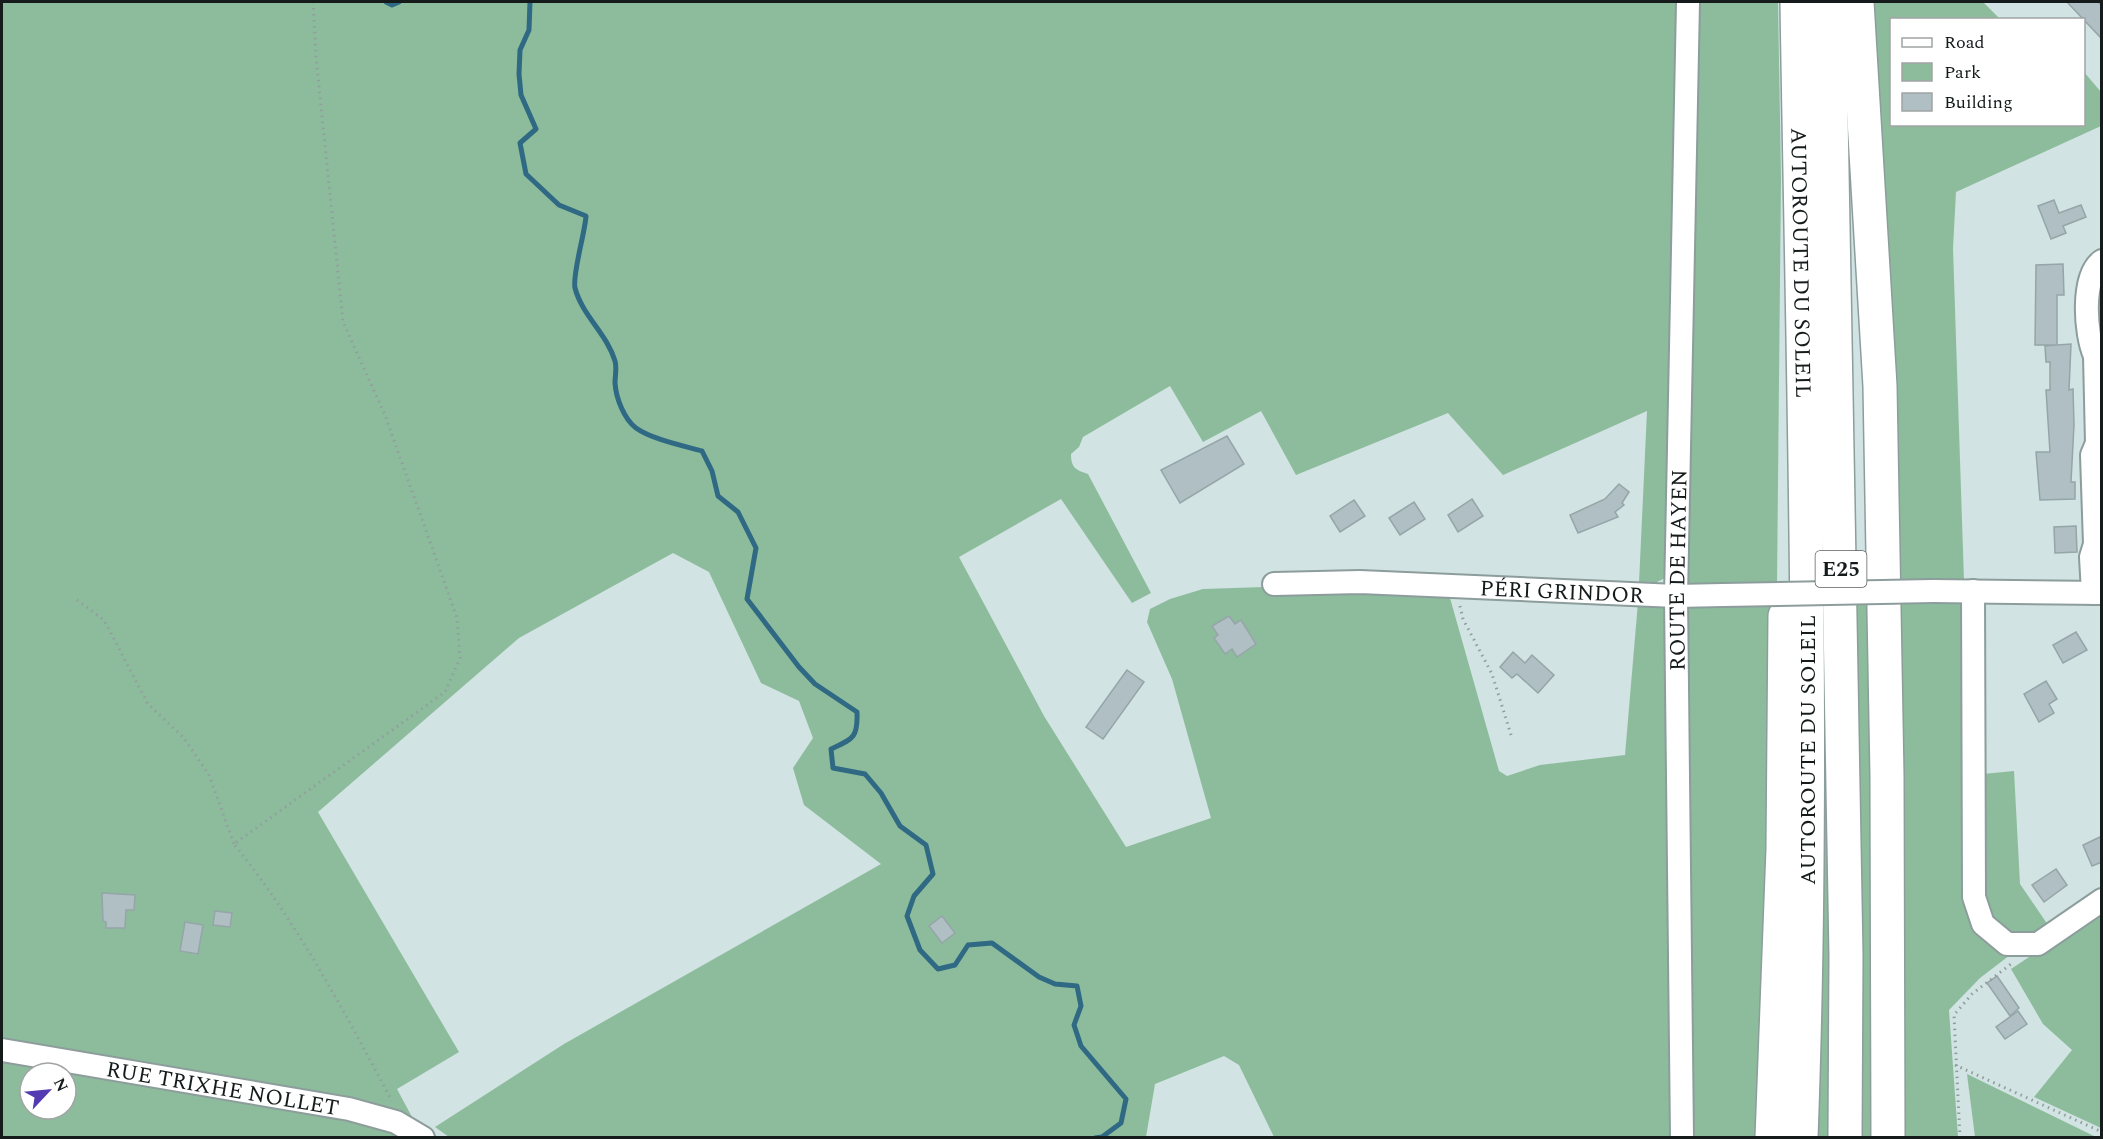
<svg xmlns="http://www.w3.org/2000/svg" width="2103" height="1139" viewBox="0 0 2103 1139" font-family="Spectral,serif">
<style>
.green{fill:#8dbc9d;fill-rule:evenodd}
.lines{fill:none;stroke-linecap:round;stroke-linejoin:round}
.stream{stroke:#2f6983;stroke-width:5}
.building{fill:#afbfc3;stroke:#95a5a8;stroke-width:1.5}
.minor-casing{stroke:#8c9d9c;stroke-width:26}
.highway-casing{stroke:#8c9d9c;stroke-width:36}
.path{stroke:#909e9d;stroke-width:3;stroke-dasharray:1.5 4.5;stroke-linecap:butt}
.minor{stroke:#fff;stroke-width:22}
.highway{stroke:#fff;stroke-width:33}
.minor-bridge-casing{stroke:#8c9d9c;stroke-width:26;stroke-linecap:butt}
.minor-bridge{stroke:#fff;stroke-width:22}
.labels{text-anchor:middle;stroke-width:4.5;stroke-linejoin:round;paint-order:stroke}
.shield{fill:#fff;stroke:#5b5f5f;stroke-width:1.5}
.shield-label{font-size:21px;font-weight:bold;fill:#151b1b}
.street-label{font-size:22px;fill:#151b1b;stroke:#fff}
</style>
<rect width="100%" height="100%" fill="#d1e3e2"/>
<g class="green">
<path d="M2,2H1684L1667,577L1653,584L1639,583L1647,411L1503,475L1448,413L1296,475L1261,411L1203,442L1170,386L1083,437L1079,447L1071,454C1071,468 1076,470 1088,474L1151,593L1132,603L1061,499L959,557L1044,716L1126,847L1211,818L1172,679L1147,622L1150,609L1170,599L1203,589L1264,587L1448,591L1499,771L1507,776L1540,765L1625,755L1638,602L1666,606L1675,1137H1274L1239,1065L1224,1056L1155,1084L1146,1137H449L435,1127L564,1044L881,864L804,805L793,768L813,738L799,701L761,683L709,572L673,553L519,638L318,812L459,1052L397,1089L412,1117L399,1128L413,1137L2,1138ZM30,1073H66V1109H30Z"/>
<polygon points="1697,2 1778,2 1781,178 1777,584 1689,584 1681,574"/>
<polygon points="1869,2 1983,2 2000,19 1892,20 1892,124 2084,124 2084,72 2101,92 2101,126 1956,192 1953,248 1964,581 1894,587"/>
<polygon points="1965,598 1969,900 2014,952 1980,978 1949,1010 1958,1137 1688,1137 1686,606"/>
<polygon points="2014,771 2020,884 2050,928 2029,935 2005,930 1987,909 1983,855 1983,774"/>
<polygon points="2101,909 2101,1128 2034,1097 2072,1050 2043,1024 2011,969"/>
<polygon points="1967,1074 2096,1137 1975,1137"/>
</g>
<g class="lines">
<g class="stream">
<polyline points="386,2 392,5 399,2"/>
<path d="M530,2L529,30L520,50L519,74L521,95L536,129L520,143L526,174L559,205L586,216C585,233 572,275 575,288C582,315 607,334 615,361C617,368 615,376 615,383C616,398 624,419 636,428C651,439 684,446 702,451L712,471L718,496L738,512L756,548L747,599L799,667L815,684L857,712C858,738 853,739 831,749L833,768L865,774L881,793L900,826L926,845L933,874L914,896L907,916L920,950L938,969L955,965L968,945L992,943L1039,977L1055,984L1077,986L1081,1006L1074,1025L1081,1046L1126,1099L1121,1123L1102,1137L1095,1138"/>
</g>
</g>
<g class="building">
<polygon points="2067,2 2098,2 2102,6 2102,39"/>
<polygon points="2054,200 2059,213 2081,205 2086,217 2063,226 2066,233 2051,239 2038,206"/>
<polygon points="2063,264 2064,295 2057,295 2057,345 2071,344 2069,390 2073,389 2074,425 2071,482 2075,482 2075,499 2040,500 2036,452 2050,452 2046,390 2050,390 2050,362 2046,362 2045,346 2056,345 2035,345 2036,265"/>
<polygon points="1227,436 1244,464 1180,503 1161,470"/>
<polygon points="1619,484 1629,492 1622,503 1624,505 1615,512 1618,517 1578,533 1570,515 1605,499"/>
<polygon points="1472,499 1483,516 1458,532 1448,515"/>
<polygon points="1354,500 1365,516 1340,532 1330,516"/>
<polygon points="1414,502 1425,519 1400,535 1389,518"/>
<polygon points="2076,526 2077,552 2055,553 2054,527"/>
<polygon points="1229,616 1235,624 1241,620 1256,644 1237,657 1232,649 1225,654 1214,638 1218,635 1212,626"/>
<polygon points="2076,632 2087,650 2063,663 2053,645"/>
<polygon points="1513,652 1525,663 1532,655 1554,675 1538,693 1517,674 1512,678 1500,667"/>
<polygon points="1127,670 1144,682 1103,739 1086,727"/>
<polygon points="2046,681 2057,699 2049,704 2054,713 2039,722 2024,694"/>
<polygon points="2102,836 2102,862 2092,866 2083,845"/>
<polygon points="2056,869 2067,885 2044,902 2032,885"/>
<polygon points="102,893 135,895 134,910 126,910 125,928 106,928 106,922 103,921"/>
<polygon points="215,911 232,913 230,927 213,925"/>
<polygon points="942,916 955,933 942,943 929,926"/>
<polygon points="185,922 203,925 198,954 180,951"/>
<polygon points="1997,976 2019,1008 2010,1016 1987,983"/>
<polygon points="2018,1011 2027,1024 2005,1039 1996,1027"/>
</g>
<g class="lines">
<g class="minor-casing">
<g id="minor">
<path id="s1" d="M1274,584L1360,582L1676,596L1723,595"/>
<polyline points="1933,591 2102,593"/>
<polyline points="1973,591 1974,897 1983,924 2007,944 2038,944 2102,900"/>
<path d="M2093,593L2091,557L2095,544L2092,455L2097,443L2095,356C2085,334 2081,276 2102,261"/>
<path id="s2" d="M2,1050L349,1109L396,1122L423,1138"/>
<path id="s3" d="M1682,1138L1676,596L1688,2"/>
</g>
</g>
<g class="highway-casing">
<g id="highway">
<path id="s4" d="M1797,2C1803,380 1815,759 1801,1138"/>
<polyline points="1829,2 1846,956 1845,1138"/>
<polyline points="1857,2 1880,386 1887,776 1888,1138"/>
<polyline points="1772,1138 1783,849 1785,616"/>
</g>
</g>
<g class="path">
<path d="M313,2L316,57L343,322L385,415L457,618L460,658L445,692L234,844C297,922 345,1013 392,1101"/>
<polyline points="77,600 104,620 148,704 184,738 209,775 234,844"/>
<polyline points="1460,606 1463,619 1492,674 1512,738"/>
<polyline points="1955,1065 2102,1132"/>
<polyline points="1960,1138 1954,1015 1972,994 2011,964"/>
</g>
<use href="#minor" class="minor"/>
<use href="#highway" class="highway"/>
<g class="minor-bridge-casing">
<polyline id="minor-bridge" points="1723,595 1933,591"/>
</g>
<use href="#minor-bridge" class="minor-bridge"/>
</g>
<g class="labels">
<rect class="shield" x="1815.5" y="551" width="51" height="36" rx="4.5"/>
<g class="shield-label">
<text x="1841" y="576">E25</text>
</g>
<g class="street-label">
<text dy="8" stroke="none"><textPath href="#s4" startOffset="261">AUTOROUTE DU SOLEIL</textPath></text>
<text dy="8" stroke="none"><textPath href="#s3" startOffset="568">ROUTE DE HAYEN</textPath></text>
<text dy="8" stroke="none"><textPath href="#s1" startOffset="288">PÉRI GRINDOR</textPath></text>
<text transform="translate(1807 750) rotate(-90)" y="8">AUTOROUTE DU SOLEIL</text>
<text dy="8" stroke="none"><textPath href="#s2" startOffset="224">RUE TRIXHE NOLLET</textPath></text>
</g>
</g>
<rect width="2103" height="1139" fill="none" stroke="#151b1b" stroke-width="6"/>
<rect x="1890" y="18" width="195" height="108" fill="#ffffff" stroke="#a1a4a4" stroke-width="1.5"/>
<rect x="1902" y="38" width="30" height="9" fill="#ffffff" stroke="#a1a4a4" stroke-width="1.5"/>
<text x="1944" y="48" font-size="18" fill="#151b1b">Road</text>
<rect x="1902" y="63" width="30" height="18" fill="#8dbc9d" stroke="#a1a4a4" stroke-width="1.5"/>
<text x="1944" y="78" font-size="18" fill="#151b1b">Park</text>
<rect x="1902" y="93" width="30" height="18" fill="#afbfc3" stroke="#a1a4a4" stroke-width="1.5"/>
<text x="1944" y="108" font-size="18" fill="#151b1b">Building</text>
<g transform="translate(48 1091) rotate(64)"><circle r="28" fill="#ffffff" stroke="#a1a4a4" stroke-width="1.5"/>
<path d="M0-4.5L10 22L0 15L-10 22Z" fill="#543bb3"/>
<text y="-9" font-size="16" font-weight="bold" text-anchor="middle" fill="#151b1b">N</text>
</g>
</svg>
